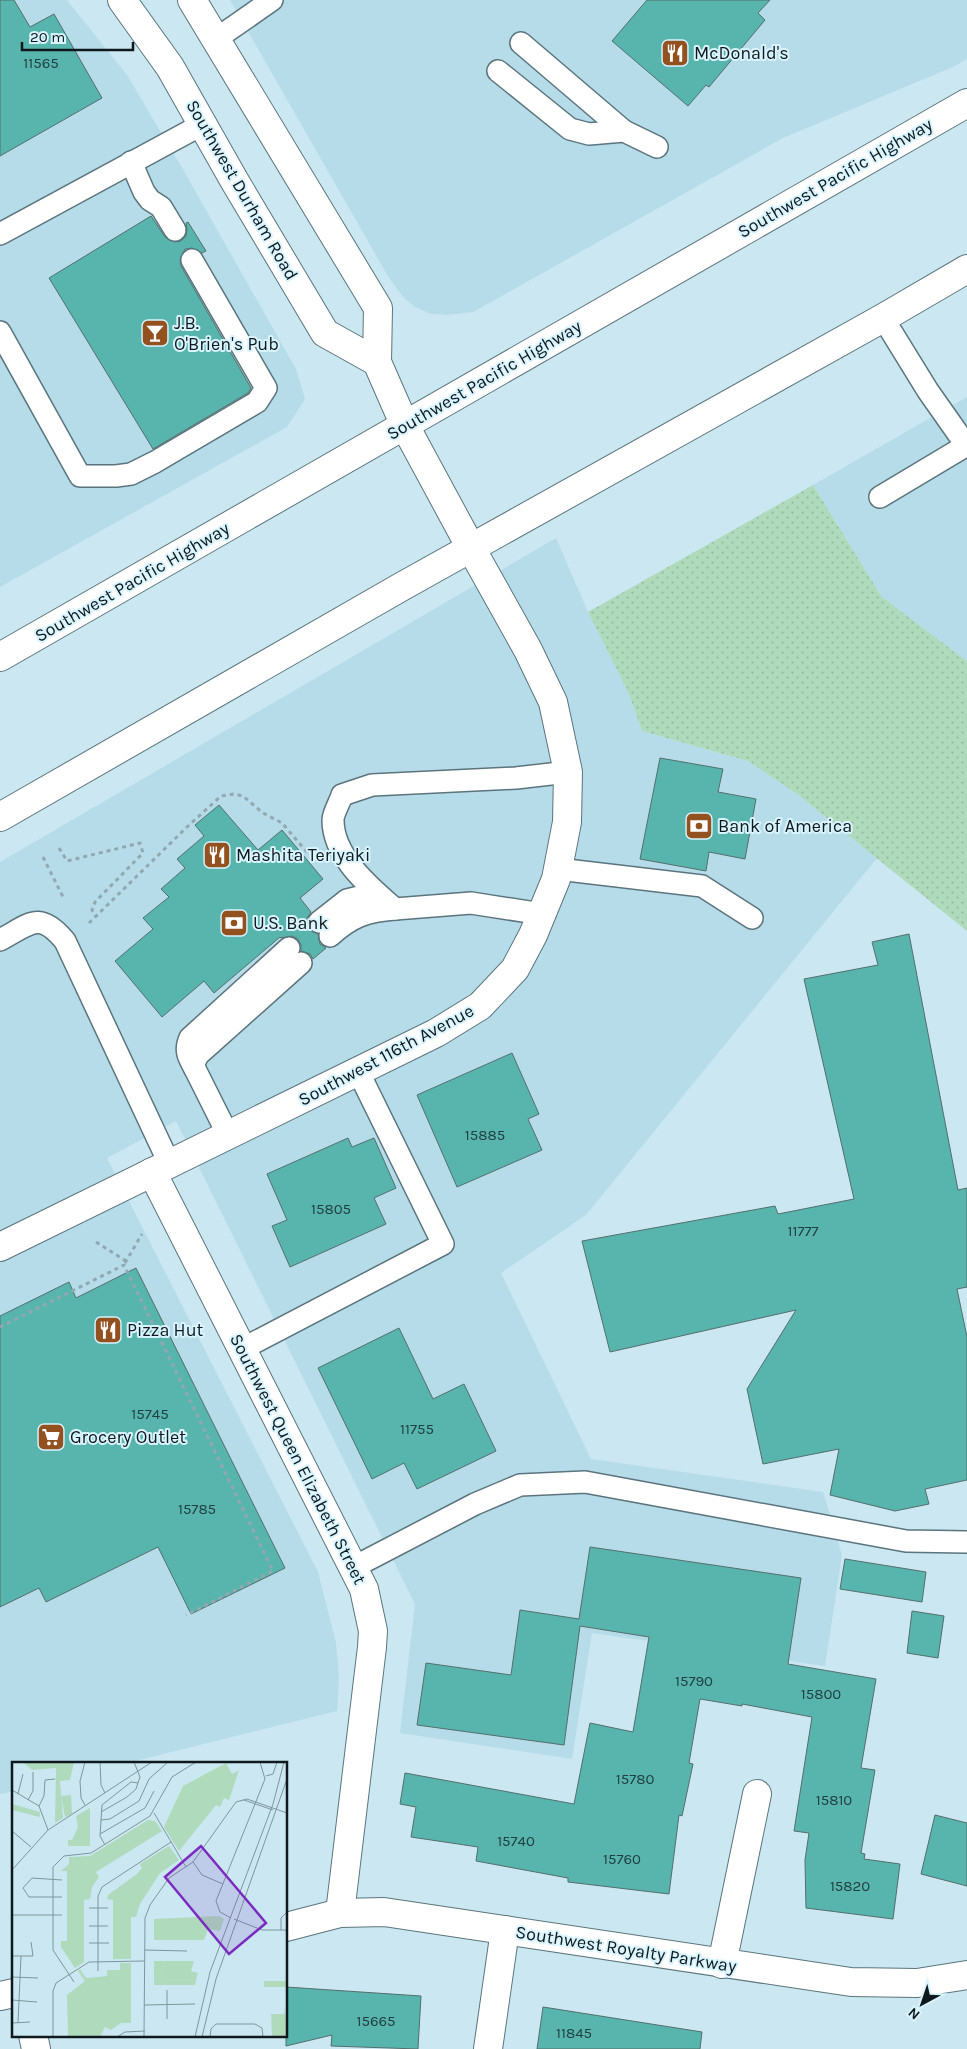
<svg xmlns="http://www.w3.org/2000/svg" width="967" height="2049" viewBox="0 0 967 2049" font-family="Karla,sans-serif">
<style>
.built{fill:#b7dce9}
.grass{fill:url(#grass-dots)}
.building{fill:#58b5ad;stroke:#536f6b}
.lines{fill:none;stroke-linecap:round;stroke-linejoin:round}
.lane-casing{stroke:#5b747d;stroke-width:24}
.street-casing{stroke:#5b747d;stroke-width:30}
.primary-casing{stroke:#5b747d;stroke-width:30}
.highway-casing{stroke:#5b747d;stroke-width:30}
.path{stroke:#92a8b0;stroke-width:3;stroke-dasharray:4 4;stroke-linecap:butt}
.lane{stroke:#fff;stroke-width:21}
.street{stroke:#fff;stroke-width:28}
.primary{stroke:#fff;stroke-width:28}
.highway{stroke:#fff;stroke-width:28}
.labels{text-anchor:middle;stroke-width:4;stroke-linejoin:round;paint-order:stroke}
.number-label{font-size:15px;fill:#214041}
.poi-label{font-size:18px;fill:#0f191d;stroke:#d8f4fe;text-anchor:start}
.street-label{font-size:18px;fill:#0f191d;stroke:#d8f4fe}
.inset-road{fill:none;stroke:#80959c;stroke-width:1}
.view{fill:#7b2cbf;fill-opacity:0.15;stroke:#7b2cbf;stroke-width:2.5}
.inset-edge{fill:none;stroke:#0f191d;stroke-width:2.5}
</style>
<defs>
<pattern id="grass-dots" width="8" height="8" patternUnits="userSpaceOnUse" patternTransform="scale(1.25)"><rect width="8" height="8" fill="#b0dabc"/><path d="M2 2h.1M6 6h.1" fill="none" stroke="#96baa1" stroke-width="1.8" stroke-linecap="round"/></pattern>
</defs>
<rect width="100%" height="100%" fill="#cbe7f1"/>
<g class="built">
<polygon points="0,0 67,0 127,75 181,166 296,369 305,399 287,427 0,587"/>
<polygon points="230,0 967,0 967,59 953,67 783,138 484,306 473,312 446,315 431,314 415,307 404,298 389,278"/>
<polygon points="967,397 967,661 882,597 813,485"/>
<polygon points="556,538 588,612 629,694 642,731 748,761 797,794 877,858 586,1215 501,1273 591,1459 823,1492 842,1555 825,1666 592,1633 572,1759 400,1733 415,1604 176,1121 107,1158 318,1572 336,1643 339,1677 337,1711 127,1763 14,1763 14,1791 0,1794 0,862"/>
</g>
<polygon class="grass" points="813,485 882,597 967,661 967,931 797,794 748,761 642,731 629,694 588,612"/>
<g class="building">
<polygon points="0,0 14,0 30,27 54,14 102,98 0,156"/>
<polygon points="647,0 770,0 758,13 765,20 709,87 706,85 688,106 612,41"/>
<polygon points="151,216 165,237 175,242 181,241 186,236 187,230 186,223 188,222 206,251 202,253 192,248 185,249 180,260 181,266 251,388 248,393 153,449 49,278"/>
<polygon points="660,758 723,769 718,792 756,799 745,859 709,852 706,871 640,859"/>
<polygon points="219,805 258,850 282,830 323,879 300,898 311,912 307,918 309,929 318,934 320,944 326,948 313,959 310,954 301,951 301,945 298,939 292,936 281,938 280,937 214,993 204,981 162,1017 115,961 153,929 143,918 169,897 161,889 185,868 177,859 204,836 195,825"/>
<polygon points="909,934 958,1190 967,1188 967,1287 957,1289 967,1337 967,1480 925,1489 929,1504 895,1511 830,1495 839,1449 763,1464 747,1389 796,1310 610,1352 582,1241 775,1206 778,1214 854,1199 804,979 878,965 872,942"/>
<polygon points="512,1053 539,1114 528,1119 542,1150 457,1187 417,1095"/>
<polygon points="348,1138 352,1147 374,1138 396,1188 374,1198 386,1224 290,1267 272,1226 287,1220 267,1174"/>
<polygon points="136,1268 285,1568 191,1614 158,1547 46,1602 39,1588 0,1607 0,1316 69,1282 76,1298"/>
<polygon points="399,1328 433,1399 464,1384 496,1451 417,1489 404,1463 372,1479 318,1368"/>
<polygon points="590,1547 801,1578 788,1664 876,1679 861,1768 875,1770 861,1853 865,1854 864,1859 900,1864 893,1919 806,1908 805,1860 809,1833 794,1831 812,1717 742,1704 742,1706 700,1699 689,1763 693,1764 682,1816 679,1815 669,1894 568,1882 568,1878 476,1861 478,1847 411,1837 416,1807 400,1804 405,1773 574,1804 590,1723 633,1732 649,1637 580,1626 564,1745 417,1725 426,1663 511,1675 520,1610 579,1619"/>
<polygon points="845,1559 926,1572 922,1602 840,1589"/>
<polygon points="912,1611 944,1616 938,1658 907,1653"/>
<polygon points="935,1815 967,1823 967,1886 921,1874"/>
<polygon points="286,1987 421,1996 418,2049 331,2046 332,2035 286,2046"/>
<polygon points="543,2007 702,2032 700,2049 537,2049"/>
</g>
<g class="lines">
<g class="lane-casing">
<g id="lane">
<polyline points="216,39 272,0"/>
<polyline points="521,43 624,131"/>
<polyline points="498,71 570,129 589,134 624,131 657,147"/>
<polyline points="131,162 144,192 150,200 161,207 175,230"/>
<polyline points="0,234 203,124"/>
<polyline points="883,318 928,391 966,445"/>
<polyline points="0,332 80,476 116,476 131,474 155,462 257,402 266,388 192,260"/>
<polyline points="880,497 967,445"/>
<polyline points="558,869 702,886 752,918"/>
<path d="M542,914L471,903L395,909C370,887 333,857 333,820C333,813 340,802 342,795L372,785L516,778L568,772"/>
<polyline points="319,922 347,900 376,893"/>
<path d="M330,936C351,917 366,911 395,909"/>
<path d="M0,940C30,924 39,910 65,941L169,1163"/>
<path d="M195,1069C189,1058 184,1051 190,1038L289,948"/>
<polyline points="228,1135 195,1069 194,1063 198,1055 301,963"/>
<polyline points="242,1349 443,1244 358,1071"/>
<polyline points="354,1567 475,1504 520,1485 585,1482 906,1541 967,1542"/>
</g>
</g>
<g class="street-casing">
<g id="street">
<polyline points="152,1172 364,1589 373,1631 372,1647 340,1913"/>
<polyline points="0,1247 436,1033 480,1006 515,969 533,935 556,879 567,822 568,772 553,702 528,650 471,548"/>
<polyline points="286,1927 340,1913 384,1912 851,1982 917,1983 967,1975"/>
<polyline points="722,1964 757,1794"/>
<polyline points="0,1996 14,1993"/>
<polyline points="33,2035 36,2049"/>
<polyline points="488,2049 505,1930"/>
</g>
</g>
<g class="primary-casing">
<g id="primary">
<polyline points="122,0 170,67 234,180 325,333 377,362"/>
<polyline points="192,0 378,308 377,362 405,426 471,548"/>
</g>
</g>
<g class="highway-casing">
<g id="highway">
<polyline points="0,657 967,103"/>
<polyline points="0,817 401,587 883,318 967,269"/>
</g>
</g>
<g class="path">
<polyline points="59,848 67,861 140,843 143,853 95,902 92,910 96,917"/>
<polyline points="43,857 64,899"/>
<polyline points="89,923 187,827 221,796 234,794 243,796 263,813 282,823 306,851 309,851"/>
<polyline points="96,1242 126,1261"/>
<polyline points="125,1263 142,1234"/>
<polyline points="0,1327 124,1265 273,1571 186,1615"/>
</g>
<use href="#lane" class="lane"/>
<use href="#street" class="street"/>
<use href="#primary" class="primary"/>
<use href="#highway" class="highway"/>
</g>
<defs>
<g id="restaurant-square" transform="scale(1.4375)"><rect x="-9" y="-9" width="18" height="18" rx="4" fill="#935120" stroke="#d8f4fe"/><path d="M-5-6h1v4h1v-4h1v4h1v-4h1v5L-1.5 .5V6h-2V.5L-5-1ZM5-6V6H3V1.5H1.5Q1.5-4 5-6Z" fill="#fff"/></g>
<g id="bar-square" transform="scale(1.4375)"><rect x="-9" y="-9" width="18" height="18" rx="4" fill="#935120" stroke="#d8f4fe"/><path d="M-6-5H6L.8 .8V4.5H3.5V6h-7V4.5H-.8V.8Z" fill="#fff"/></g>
<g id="bank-square" transform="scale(1.4375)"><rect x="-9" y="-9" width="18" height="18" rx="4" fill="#935120" stroke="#d8f4fe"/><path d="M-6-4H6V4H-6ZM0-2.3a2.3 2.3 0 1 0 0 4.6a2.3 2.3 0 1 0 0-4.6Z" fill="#fff"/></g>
<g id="supermarket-square" transform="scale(1.4375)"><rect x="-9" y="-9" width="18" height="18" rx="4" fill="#935120" stroke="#d8f4fe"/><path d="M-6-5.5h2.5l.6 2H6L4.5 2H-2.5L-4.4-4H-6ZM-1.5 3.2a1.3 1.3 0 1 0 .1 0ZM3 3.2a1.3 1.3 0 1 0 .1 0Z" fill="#fff"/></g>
</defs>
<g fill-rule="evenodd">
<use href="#restaurant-square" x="675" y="53"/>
<use href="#bar-square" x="155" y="333"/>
<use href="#bank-square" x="699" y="826"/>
<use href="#restaurant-square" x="217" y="855"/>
<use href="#bank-square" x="234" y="923"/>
<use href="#restaurant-square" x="108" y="1330"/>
<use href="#supermarket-square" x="51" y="1437"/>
</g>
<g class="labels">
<g class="number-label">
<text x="41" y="68">11565</text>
<text x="485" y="1140">15885</text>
<text x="331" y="1214">15805</text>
<text x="803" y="1236">11777</text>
<text x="150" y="1419">15745</text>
<text x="417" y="1434">11755</text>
<text x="197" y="1514">15785</text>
<text x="694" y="1686">15790</text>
<text x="821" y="1699">15800</text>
<text x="635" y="1784">15780</text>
<text x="834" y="1805">15810</text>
<text x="516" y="1846">15740</text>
<text x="622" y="1864">15760</text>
<text x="850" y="1891">15820</text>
<text x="376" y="2026">15665</text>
<text x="574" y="2038">11845</text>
</g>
<g class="poi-label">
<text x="694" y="59">McDonald's</text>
<text x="174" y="329">J.B.<tspan x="174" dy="21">O'Brien's Pub</tspan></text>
<text x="718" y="832">Bank of America</text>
<text x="236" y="861">Mashita Teriyaki</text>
<text x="253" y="929">U.S. Bank</text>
<text x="127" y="1336">Pizza Hut</text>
<text x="70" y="1443">Grocery Outlet</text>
</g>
<g class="street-label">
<text transform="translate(835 178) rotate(-30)" y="6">Southwest Pacific Highway</text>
<text transform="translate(242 190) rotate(60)" y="6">Southwest Durham Road</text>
<text transform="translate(484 380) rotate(-30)" y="6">Southwest Pacific Highway</text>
<text transform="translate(132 582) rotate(-30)" y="6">Southwest Pacific Highway</text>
<text transform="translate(386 1055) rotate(-28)" y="6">Southwest 116th Avenue</text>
<text transform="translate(298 1459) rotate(63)" y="6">Southwest Queen Elizabeth Street</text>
<text transform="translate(626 1949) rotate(9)" y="6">Southwest Royalty Parkway</text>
</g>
</g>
<g transform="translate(12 1762)">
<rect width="275" height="275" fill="#cbe7f1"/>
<path d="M214,1L220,12L227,8L217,38L212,36L208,45L204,43L167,89L152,65L171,24ZM59,33L60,52L53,55L49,34ZM78,46V84H56V78H60L66,65L64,54ZM136,58L143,59L150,69L84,110L87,115L80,125L78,137L72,138V200L63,206L49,185V179H55V109H49L57,102V95L78,94ZM157,84L167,98L148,111L128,142L124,155H119V197H101V138L95,137L96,133L125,112L130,106L128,102ZM207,154L212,157L208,169L196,167L192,178H142V157ZM153,199H182L179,209L186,211L184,218L152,217L151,223H147ZM108,201H119V261H109L99,268L93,265L88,275H56L55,233L73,219L66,209L68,207L74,216L95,214V208H108Z" fill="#b0dabc"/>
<path d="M11,0H62L58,18L48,19L51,56L43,61L44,6L20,8ZM0,42L28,50V55L0,48ZM142,199H153L147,223H142ZM152,217L184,218L183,223H151ZM252,219H275V225H252ZM273,246L275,275H260L259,252H272Z" fill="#b0dabc"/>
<path class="inset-road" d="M88,0L89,23L93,31M254,14L261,12L265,0M0,28L27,44L36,68M6,32L11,12M16,38L21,29V10M232,38L261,48M73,43L69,36L68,19L73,0M27,44L32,34L33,18L43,17M89,50L115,35L124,27L128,15L122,0M142,51L174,105M89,58L98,57L127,39L137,17L156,0M0,69L19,85M88,72L133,46L142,29M93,83L88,74L90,43L119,20L126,21M181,100L190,113L211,122M0,108L36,68L140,0M50,118L20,116L11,126L17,135H50M77,146H96M0,153H50M219,156L208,150L204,139L253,17L248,0M222,157L250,168H275M77,164H96M269,168V156L275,150M77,181H97M133,188L175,189M0,194H21L19,180M86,209V134L90,125L159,80M0,215L26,216M62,220L41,188V105L52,94L79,91L138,54L160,15L184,0M0,238L25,240M133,243L183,242M155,257V228M0,261L18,260M6,261L9,194M41,275V229L44,221L77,200L133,199M105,275L113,270L133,269M132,275L133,156L138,143L157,116L181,100L224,40L235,37L275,51M183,275L198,210L261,42L272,0M190,275L204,217L275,17M198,275L199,267L204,262H243L250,266L251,275"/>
<path class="view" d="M189,84L254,161L217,192L153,115Z"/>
<rect width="275" height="275" class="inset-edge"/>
</g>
<g transform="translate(922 2004) rotate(220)" stroke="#d8f4fe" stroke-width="4" paint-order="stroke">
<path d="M0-4L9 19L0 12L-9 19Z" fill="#0f191d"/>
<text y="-8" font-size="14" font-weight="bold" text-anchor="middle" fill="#0f191d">N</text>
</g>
<path d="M22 42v8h111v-8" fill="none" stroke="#0f191d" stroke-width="2.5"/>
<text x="30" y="42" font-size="15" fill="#0f191d" stroke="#d8f4fe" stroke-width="4" paint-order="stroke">20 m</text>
</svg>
